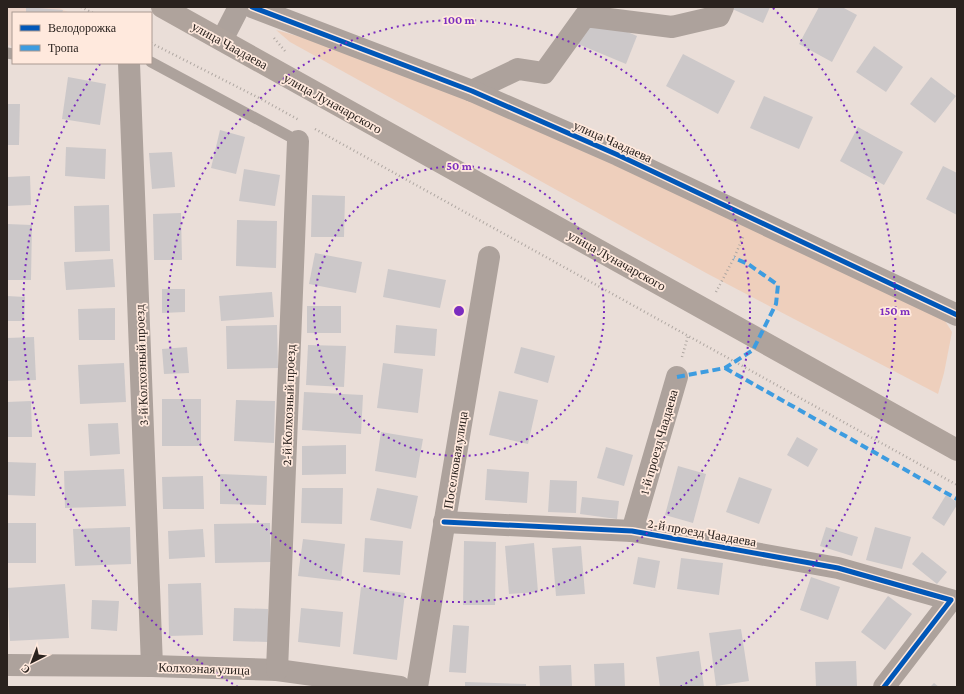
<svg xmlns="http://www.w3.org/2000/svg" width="964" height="694" viewBox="0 0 964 694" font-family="'Crimson Pro',serif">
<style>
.built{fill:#ecd6cb}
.green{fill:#eecfbc}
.building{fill:#ccc8c9}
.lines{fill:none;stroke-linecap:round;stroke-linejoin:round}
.path{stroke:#afa7a2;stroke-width:2.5;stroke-dasharray:1 3;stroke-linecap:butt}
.service{stroke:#ada29c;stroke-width:11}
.minor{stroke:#ada29c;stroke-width:22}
.tertiary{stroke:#ada29c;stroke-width:22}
.primary{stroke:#afa39c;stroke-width:22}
.quiet{stroke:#3d9ce0;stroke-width:4;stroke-dasharray:8 4;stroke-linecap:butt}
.cycleway-casing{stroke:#ffe9dd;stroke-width:8}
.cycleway{stroke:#0057b8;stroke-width:5}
.ring{fill:none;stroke:#7b2cbf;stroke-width:2;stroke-dasharray:2 4}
.labels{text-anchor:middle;stroke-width:3.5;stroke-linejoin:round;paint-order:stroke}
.street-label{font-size:13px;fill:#2a221e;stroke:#ffe9dd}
.centre{fill:#7b2cbf;stroke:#ffe9dd;stroke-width:2}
.ring-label{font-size:12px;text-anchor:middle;font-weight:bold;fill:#7b2cbf;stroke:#ffe9dd;stroke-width:3.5;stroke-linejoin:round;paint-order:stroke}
</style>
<rect width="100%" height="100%" fill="#eaded8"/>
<polygon class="built" points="7,7 57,7 70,13 13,13 13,46 7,45"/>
<polygon class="green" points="276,30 322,43 421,80 567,141 944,319 952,332 944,373 938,394 708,274 290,42"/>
<g class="building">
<polygon points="26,7 63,10 62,13 26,13"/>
<polygon points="728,7 770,7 763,23"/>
<polygon points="819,7 842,7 857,15 832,62 799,44"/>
<polygon points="590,16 637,36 626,64 578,44"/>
<polygon points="874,46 903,67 886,92 856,72"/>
<polygon points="683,54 735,81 718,114 666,86"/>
<polygon points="68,77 106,84 100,125 62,119"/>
<polygon points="931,77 956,96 935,123 910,104"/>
<polygon points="764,96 813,117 799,149 750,128"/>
<polygon points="7,104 20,104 19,145 7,145"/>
<polygon points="858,127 903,152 884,185 840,161"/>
<polygon points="220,130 245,137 236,174 211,168"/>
<polygon points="66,147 106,149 105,179 65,176"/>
<polygon points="172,152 175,187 152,189 149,153"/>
<polygon points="943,166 957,173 957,215 926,199"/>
<polygon points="244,169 280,175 275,206 239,201"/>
<polygon points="30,176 31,205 7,206 7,177"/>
<polygon points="312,195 345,196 344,237 311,237"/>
<polygon points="109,205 110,251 75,252 74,206"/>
<polygon points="181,213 182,260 154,260 153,214"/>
<polygon points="237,220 277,221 276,268 236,266"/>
<polygon points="7,224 32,225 31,280 7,280"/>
<polygon points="315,253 362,262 356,293 309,284"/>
<polygon points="113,259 115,287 66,290 64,262"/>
<polygon points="388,269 446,280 440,308 383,297"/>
<polygon points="162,289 185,289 185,312 162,313"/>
<polygon points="272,292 274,317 221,321 219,296"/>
<polygon points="7,296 25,297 24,321 7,321"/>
<rect x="307" y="306" width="34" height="27"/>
<polygon points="115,308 115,340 79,340 78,309"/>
<polygon points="277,325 278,368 227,369 226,326"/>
<polygon points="396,325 437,329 435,356 394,353"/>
<polygon points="34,337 36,380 7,381 7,338"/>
<polygon points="308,345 346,346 344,387 306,385"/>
<polygon points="187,347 189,373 164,374 162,349"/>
<polygon points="521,347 555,356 548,383 514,373"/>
<polygon points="124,363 126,402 80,404 78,365"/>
<polygon points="383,363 423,369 418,413 377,408"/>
<polygon points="499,391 538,400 528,444 489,435"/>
<polygon points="304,392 363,395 361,434 302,430"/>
<rect x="162" y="399" width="39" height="47"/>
<polygon points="236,400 275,401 274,443 234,441"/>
<polygon points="31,401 32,437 7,437 7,402"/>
<polygon points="118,423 120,454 90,456 88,424"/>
<polygon points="381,432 423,439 416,478 375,471"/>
<polygon points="797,437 818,449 808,467 787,455"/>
<polygon points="346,445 346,474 302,475 302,446"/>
<polygon points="606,447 633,455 624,486 597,478"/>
<polygon points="7,462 36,463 35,496 7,495"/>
<polygon points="678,466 706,474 693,523 665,515"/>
<polygon points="124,469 126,506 65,508 64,471"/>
<polygon points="487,469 529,472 527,503 485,500"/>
<polygon points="220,474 267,476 266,505 220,504"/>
<polygon points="203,476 204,509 163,509 162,477"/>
<polygon points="739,477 772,489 759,524 726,512"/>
<polygon points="550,480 577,481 576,513 548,512"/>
<polygon points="302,488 343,488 342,524 301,523"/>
<polygon points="377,488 418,496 411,529 370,520"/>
<polygon points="946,495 957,502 957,505 944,526 932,518"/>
<polygon points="582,497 619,501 617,519 580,514"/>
<rect x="7" y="523" width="29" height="40"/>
<polygon points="270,523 271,562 215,563 214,524"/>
<polygon points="130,527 131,564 75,566 73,529"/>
<polygon points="826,527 858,537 852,556 820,546"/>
<polygon points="875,527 911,537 902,569 866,560"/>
<polygon points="203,529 205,557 169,559 168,531"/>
<polygon points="365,538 403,541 400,575 363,572"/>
<polygon points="303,539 345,544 341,581 298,576"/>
<polygon points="464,541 496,542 495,605 463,605"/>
<polygon points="534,543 538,592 509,594 505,546"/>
<polygon points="581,546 585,594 556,596 552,548"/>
<polygon points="922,552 947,572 937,584 912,564"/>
<polygon points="638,557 660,561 655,588 633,584"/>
<polygon points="681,558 723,563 719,595 677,589"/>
<polygon points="811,577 840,587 828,620 800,610"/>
<polygon points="201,583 203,635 169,636 168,584"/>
<polygon points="65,584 69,638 10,641 7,588"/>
<polygon points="361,587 405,593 397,660 353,654"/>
<polygon points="888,596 912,614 885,650 861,632"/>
<polygon points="92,600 119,601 117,631 91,629"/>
<polygon points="234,608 268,609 268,642 233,641"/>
<polygon points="301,608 343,612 340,647 298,642"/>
<polygon points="453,625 469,626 466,673 449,672"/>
<polygon points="741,629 749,681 716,686 709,633"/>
<polygon points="699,651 704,687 660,687 656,657"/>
<polygon points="856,661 857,687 816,687 815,662"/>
<polygon points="624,663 625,687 595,687 594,664"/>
<polygon points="571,665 572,687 540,687 539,666"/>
<polygon points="465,682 526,684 526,687 465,687"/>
<polygon points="934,683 939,687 930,687"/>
</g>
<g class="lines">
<g class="path">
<polyline points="81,7 93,13"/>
<polyline points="274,38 285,51"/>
<polyline points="151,43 261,99 299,120"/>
<polyline points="315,129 957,485"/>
<polyline points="716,292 734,258 743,237"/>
<polyline points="682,357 688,336"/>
</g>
<g class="service">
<polyline points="7,53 13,54"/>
<polyline points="151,62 298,141"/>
</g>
<g class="minor">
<polyline points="129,63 152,666"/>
<polyline points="472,91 518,69 544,73 585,16 672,27 719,16 723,7"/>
<polyline points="444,522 632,531 838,568 951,600 884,687"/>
<polyline points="632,531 677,377"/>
<polyline points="7,665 152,666 277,670 400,687"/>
<polyline points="277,670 298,141"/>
<polyline points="417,687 489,257"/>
</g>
<g class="tertiary">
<polyline points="252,7 472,91 618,155 957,315"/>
<polyline points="222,40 239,7"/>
</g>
<polyline class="primary" points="162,7 957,450"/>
<g class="quiet">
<polyline points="725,368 957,499"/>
<polyline points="677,377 725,368 753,350 776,304 778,285 748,264 734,258"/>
</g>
<g class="cycleway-casing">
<g id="cycleway">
<polyline points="252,7 472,91 618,155 957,315"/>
<polyline points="444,522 632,531 838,568 951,600 884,687"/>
</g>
</g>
<use href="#cycleway" class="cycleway"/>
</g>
<g class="ring">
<circle cx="459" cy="311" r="145"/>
<circle cx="459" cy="311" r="291"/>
<path d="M238 687A436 436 0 0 1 100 64M773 8A436 436 0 0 1 680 687"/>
</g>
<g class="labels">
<g class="street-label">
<text transform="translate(230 45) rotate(29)" y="5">улица Чаадаева</text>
<text transform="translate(333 103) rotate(29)" y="5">улица Луначарского</text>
<text transform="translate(613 141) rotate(24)" y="5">улица Чаадаева</text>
<text transform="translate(617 260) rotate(29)" y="5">улица Луначарского</text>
<text transform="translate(141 365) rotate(-92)" y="5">3-й Колхозный проезд</text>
<text transform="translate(288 405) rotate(-88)" y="5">2-й Колхозный проезд</text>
<text transform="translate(658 442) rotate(-74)" y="5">1-й проезд Чаадаева</text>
<text transform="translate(455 460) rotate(-81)" y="5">Поселковая улица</text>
<text transform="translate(702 532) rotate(10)" y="5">2-й проезд Чаадаева</text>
<text transform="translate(204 668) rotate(2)" y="5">Колхозная улица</text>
</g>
</g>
<circle cx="459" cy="311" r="6" class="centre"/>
<g class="ring-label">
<text x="459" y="24">100 m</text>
<text x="459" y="170">50 m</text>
<text x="895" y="315">150 m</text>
</g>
<rect width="964" height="694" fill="none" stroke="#2a221e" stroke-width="16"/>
<rect x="12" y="12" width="140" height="52" fill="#ffe9dd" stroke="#aa9991"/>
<rect x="20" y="25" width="20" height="6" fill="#0057b8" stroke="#aa9991"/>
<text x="48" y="32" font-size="12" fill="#2a221e">Велодорожка</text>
<rect x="20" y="45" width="20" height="6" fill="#3d9ce0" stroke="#aa9991"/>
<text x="48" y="52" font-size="12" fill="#2a221e">Тропа</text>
<g transform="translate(32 662) rotate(222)" stroke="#ffe9dd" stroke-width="3" paint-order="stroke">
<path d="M0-3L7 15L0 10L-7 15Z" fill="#2a221e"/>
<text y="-6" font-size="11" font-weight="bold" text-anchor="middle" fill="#2a221e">С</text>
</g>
</svg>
